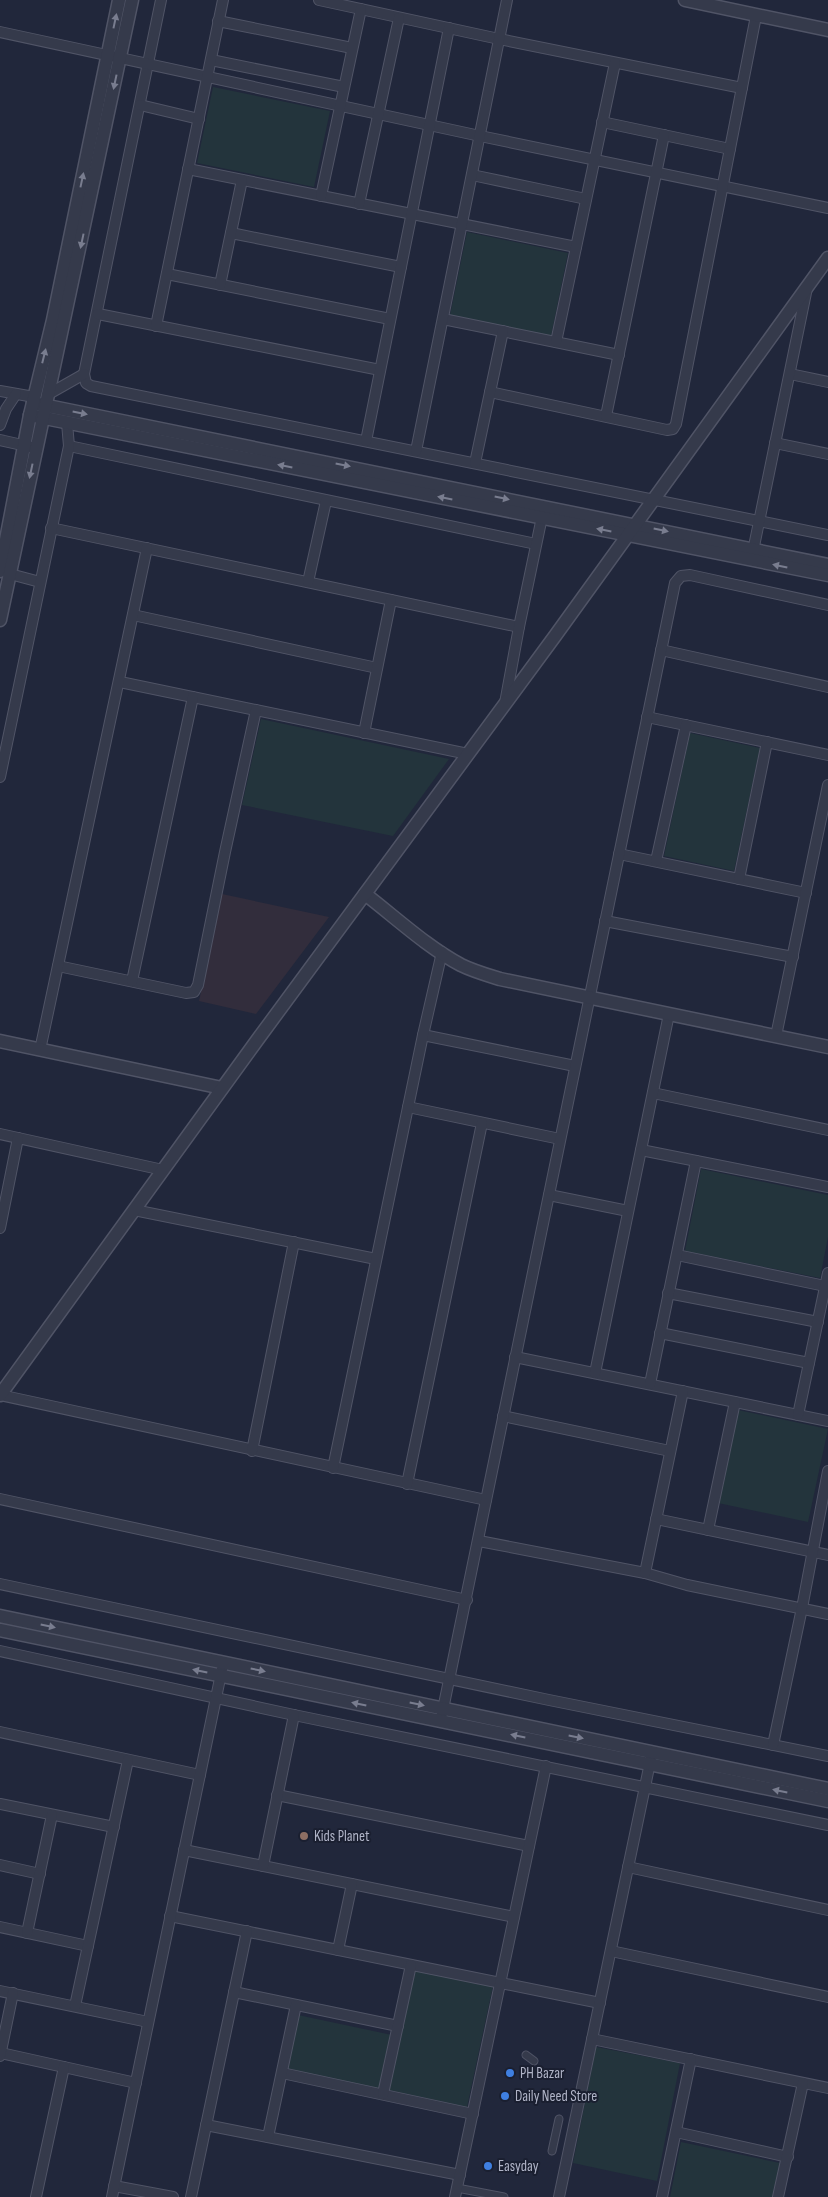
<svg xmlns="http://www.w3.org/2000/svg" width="828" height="2197" viewBox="0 0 828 2197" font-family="'Sofia Sans Condensed',sans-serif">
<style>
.medical{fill:#322d3c}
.green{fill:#23343c}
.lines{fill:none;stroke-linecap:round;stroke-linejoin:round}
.pedestrian-casing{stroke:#505466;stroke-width:9}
.minor-casing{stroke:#505466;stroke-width:12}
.tertiary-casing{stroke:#505466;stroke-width:15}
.pedestrian{stroke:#353a4b;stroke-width:7}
.minor{stroke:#353a4b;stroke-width:10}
.tertiary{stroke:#353a4b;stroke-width:12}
.oneway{fill:#797d8f}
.education-dot{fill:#8d6e63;stroke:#1a1f30;stroke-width:2}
.shop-dot{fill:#3f7fe0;stroke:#1a1f30;stroke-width:2}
.labels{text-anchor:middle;stroke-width:4;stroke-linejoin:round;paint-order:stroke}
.poi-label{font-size:15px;fill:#b0b4c7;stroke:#1a1f30;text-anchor:start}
</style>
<rect width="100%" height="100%" fill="#21273b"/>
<polygon class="medical" points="222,894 329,917 256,1014 199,1001"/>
<g class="green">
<polygon points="213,87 330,111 314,187 197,163"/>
<polygon points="467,232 568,253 551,336 450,315"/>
<polygon points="261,719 449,759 393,836 242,805"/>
<polygon points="690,733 760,748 734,871 664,856"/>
<polygon points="701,1169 828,1195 828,1237 820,1278 685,1251"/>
<polygon points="738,1410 828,1429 808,1522 718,1503"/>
<polygon points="414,1971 493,1986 467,2107 388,2090"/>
<polygon points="298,2015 392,2035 380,2092 287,2072"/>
<polygon points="596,2047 680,2063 657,2181 573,2163"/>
<polygon points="681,2142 780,2163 773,2197 670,2197"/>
</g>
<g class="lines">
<g class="pedestrian-casing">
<g id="pedestrian">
<polyline points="526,2055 534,2061"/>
<polyline points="552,2151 559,2119"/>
<polyline points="457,2188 504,2197"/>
</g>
</g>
<g class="minor-casing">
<g id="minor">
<polyline points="161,0 84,374 86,383 91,386 828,535"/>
<polyline points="319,0 499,39 742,88"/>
<polyline points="218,21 352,48"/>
<polyline points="0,32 480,136 828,208"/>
<polyline points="211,60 344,87"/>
<polyline points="140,105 199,119"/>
<polyline points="602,122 730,149"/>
<polyline points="188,169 576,247"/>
<polyline points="472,175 586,199"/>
<polyline points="321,196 361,9"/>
<polyline points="359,204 399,18"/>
<polyline points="231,233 401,267"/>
<polyline points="167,274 390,319"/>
<polyline points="220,285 242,180"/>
<polyline points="98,314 380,370"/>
<polyline points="443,319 619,355"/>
<polyline points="156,326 223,0"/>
<polyline points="556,342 615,63"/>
<polyline points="790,374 828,382"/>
<polyline points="0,391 34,397"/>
<polyline points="490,392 667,430 673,429 676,424 756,16"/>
<polyline points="47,395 84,374"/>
<polyline points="606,416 664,135"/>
<polyline points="0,425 6,409 16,394"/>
<polyline points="0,440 31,447"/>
<polyline points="366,441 449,28"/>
<polyline points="775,443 828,454"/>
<polyline points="69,446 536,544"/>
<polyline points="416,451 507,0"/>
<polyline points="475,463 503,331"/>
<polyline points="51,528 519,627"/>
<polyline points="752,556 807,288"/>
<polyline points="10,574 40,582"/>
<polyline points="308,582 326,501"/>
<polyline points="133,615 377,668"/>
<polyline points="661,650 828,687"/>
<polyline points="120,682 468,754"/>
<polyline points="505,703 519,627 542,517"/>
<polyline points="647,717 828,755"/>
<polyline points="364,733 391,600"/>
<polyline points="0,777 69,446 67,423"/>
<polyline points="619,854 806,893"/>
<polyline points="656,861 686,725"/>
<polyline points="739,879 767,742"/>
<polyline points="605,921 793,957"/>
<polyline points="58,966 186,993 194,992 198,985 225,852 256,710"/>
<polyline points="132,981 193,697"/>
<polyline points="423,1035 575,1066"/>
<polyline points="776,1036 828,785"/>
<polyline points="40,1050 147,548"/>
<polyline points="653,1093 828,1130"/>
<polyline points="408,1107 560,1139"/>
<polyline points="0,1134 163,1170"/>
<polyline points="641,1150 828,1187"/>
<polyline points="549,1195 628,1211"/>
<polyline points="134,1210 376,1259"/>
<polyline points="0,1228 18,1138"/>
<polyline points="677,1255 825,1286"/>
<polyline points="668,1293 818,1322"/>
<polyline points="660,1333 809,1363"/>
<polyline points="515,1357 828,1421"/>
<polyline points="595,1373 669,1014"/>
<polyline points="650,1384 696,1161"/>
<polyline points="0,1395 486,1500"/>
<polyline points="798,1415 828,1273"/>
<polyline points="503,1416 670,1451"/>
<polyline points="252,1451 294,1242"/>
<polyline points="333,1468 423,1035 442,952"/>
<polyline points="407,1484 482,1123"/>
<polyline points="0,1499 467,1600"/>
<polyline points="656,1519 828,1555"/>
<polyline points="708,1530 735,1402"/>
<polyline points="479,1541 645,1573 687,1585 828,1614"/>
<polyline points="645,1573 683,1391"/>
<polyline points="0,1584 549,1700 828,1756"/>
<polyline points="0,1651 294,1715 828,1825"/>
<polyline points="442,1714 675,583 681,576 690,575 828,605"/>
<polyline points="0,1732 200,1775"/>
<polyline points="773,1745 802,1608 828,1471"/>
<polyline points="277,1795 529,1846"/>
<polyline points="0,1804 114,1827"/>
<polyline points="184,1850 514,1917"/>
<polyline points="0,1865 40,1874"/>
<polyline points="263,1866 294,1715"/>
<polyline points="628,1867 828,1910"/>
<polyline points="170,1916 600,2003"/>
<polyline points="0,1927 88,1946"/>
<polyline points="27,1933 52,1815"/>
<polyline points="338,1950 352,1884"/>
<polyline points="611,1951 828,1997"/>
<polyline points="0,1991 148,2022"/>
<polyline points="234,1992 398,2026"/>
<polyline points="75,2006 128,1760"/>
<polyline points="592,2039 828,2088"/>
<polyline points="1,2053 136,2083"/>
<polyline points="0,2056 13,1993"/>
<polyline points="282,2073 473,2114"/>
<polyline points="383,2094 411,1965"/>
<polyline points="206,2125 460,2175"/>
<polyline points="676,2132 788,2157"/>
<polyline points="268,2137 296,2005"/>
<polyline points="114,2186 173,2197"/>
<polyline points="36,2197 64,2067"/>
<polyline points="112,2197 222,1669"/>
<polyline points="191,2197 247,1931"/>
<polyline points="455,2197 546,1766"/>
<polyline points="559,2197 651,1758"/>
<polyline points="662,2197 691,2059"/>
<polyline points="778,2197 803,2083"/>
</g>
</g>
<g class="tertiary-casing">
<g id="tertiary">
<polyline points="685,0 828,30"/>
<polyline points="33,403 828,565"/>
<polyline points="30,415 828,575"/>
<polyline points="0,571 30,415 53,320 119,0"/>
<path d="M0,620C43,413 89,207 132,0"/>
<path d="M365,894C395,917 427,947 461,965C473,971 487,975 500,979L828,1047"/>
<polyline points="0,1041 222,1088"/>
<polyline points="0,1395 258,1039 555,636 828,258"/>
<polyline points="0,1616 828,1789"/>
<polyline points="0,1630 828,1801"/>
</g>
</g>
<use href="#pedestrian" class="pedestrian"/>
<use href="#minor" class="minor"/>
<use href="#tertiary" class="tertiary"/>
</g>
<defs><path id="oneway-solid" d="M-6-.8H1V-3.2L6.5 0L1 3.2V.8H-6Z" transform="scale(1.25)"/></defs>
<g class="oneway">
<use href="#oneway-solid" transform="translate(115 21) rotate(-78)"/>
<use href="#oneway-solid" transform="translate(115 82) rotate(102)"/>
<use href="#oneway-solid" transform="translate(82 180) rotate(-78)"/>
<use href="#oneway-solid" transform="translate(82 241) rotate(102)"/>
<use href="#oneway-solid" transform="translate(44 356) rotate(-76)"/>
<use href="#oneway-solid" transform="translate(80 413) rotate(11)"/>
<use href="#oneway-solid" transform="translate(343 465) rotate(11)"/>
<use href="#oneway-solid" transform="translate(285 466) rotate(-169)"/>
<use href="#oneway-solid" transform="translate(31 471) rotate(102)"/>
<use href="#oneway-solid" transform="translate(445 498) rotate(-169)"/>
<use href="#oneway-solid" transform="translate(502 498) rotate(12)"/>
<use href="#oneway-solid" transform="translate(604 530) rotate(-169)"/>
<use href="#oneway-solid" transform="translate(661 530) rotate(12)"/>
<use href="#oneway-solid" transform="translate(780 566) rotate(-168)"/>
<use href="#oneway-solid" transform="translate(48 1626) rotate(12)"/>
<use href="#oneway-solid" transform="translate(258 1670) rotate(12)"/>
<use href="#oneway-solid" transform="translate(200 1671) rotate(-168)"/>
<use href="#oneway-solid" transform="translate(359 1704) rotate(-168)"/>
<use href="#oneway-solid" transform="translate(417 1704) rotate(12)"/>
<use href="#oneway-solid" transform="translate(518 1736) rotate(-168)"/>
<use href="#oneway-solid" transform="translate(576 1737) rotate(11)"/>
<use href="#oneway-solid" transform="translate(780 1791) rotate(-168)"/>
</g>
<circle class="education-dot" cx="304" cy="1836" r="5"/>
<g class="shop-dot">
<circle cx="510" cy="2073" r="5"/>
<circle cx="505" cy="2096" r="5"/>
<circle cx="488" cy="2166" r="5"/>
</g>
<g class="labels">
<g class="poi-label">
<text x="314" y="1841">Kids Planet</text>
<text x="520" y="2078">PH Bazar</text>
<text x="515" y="2101">Daily Need Store</text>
<text x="498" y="2171">Easyday</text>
</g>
</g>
</svg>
